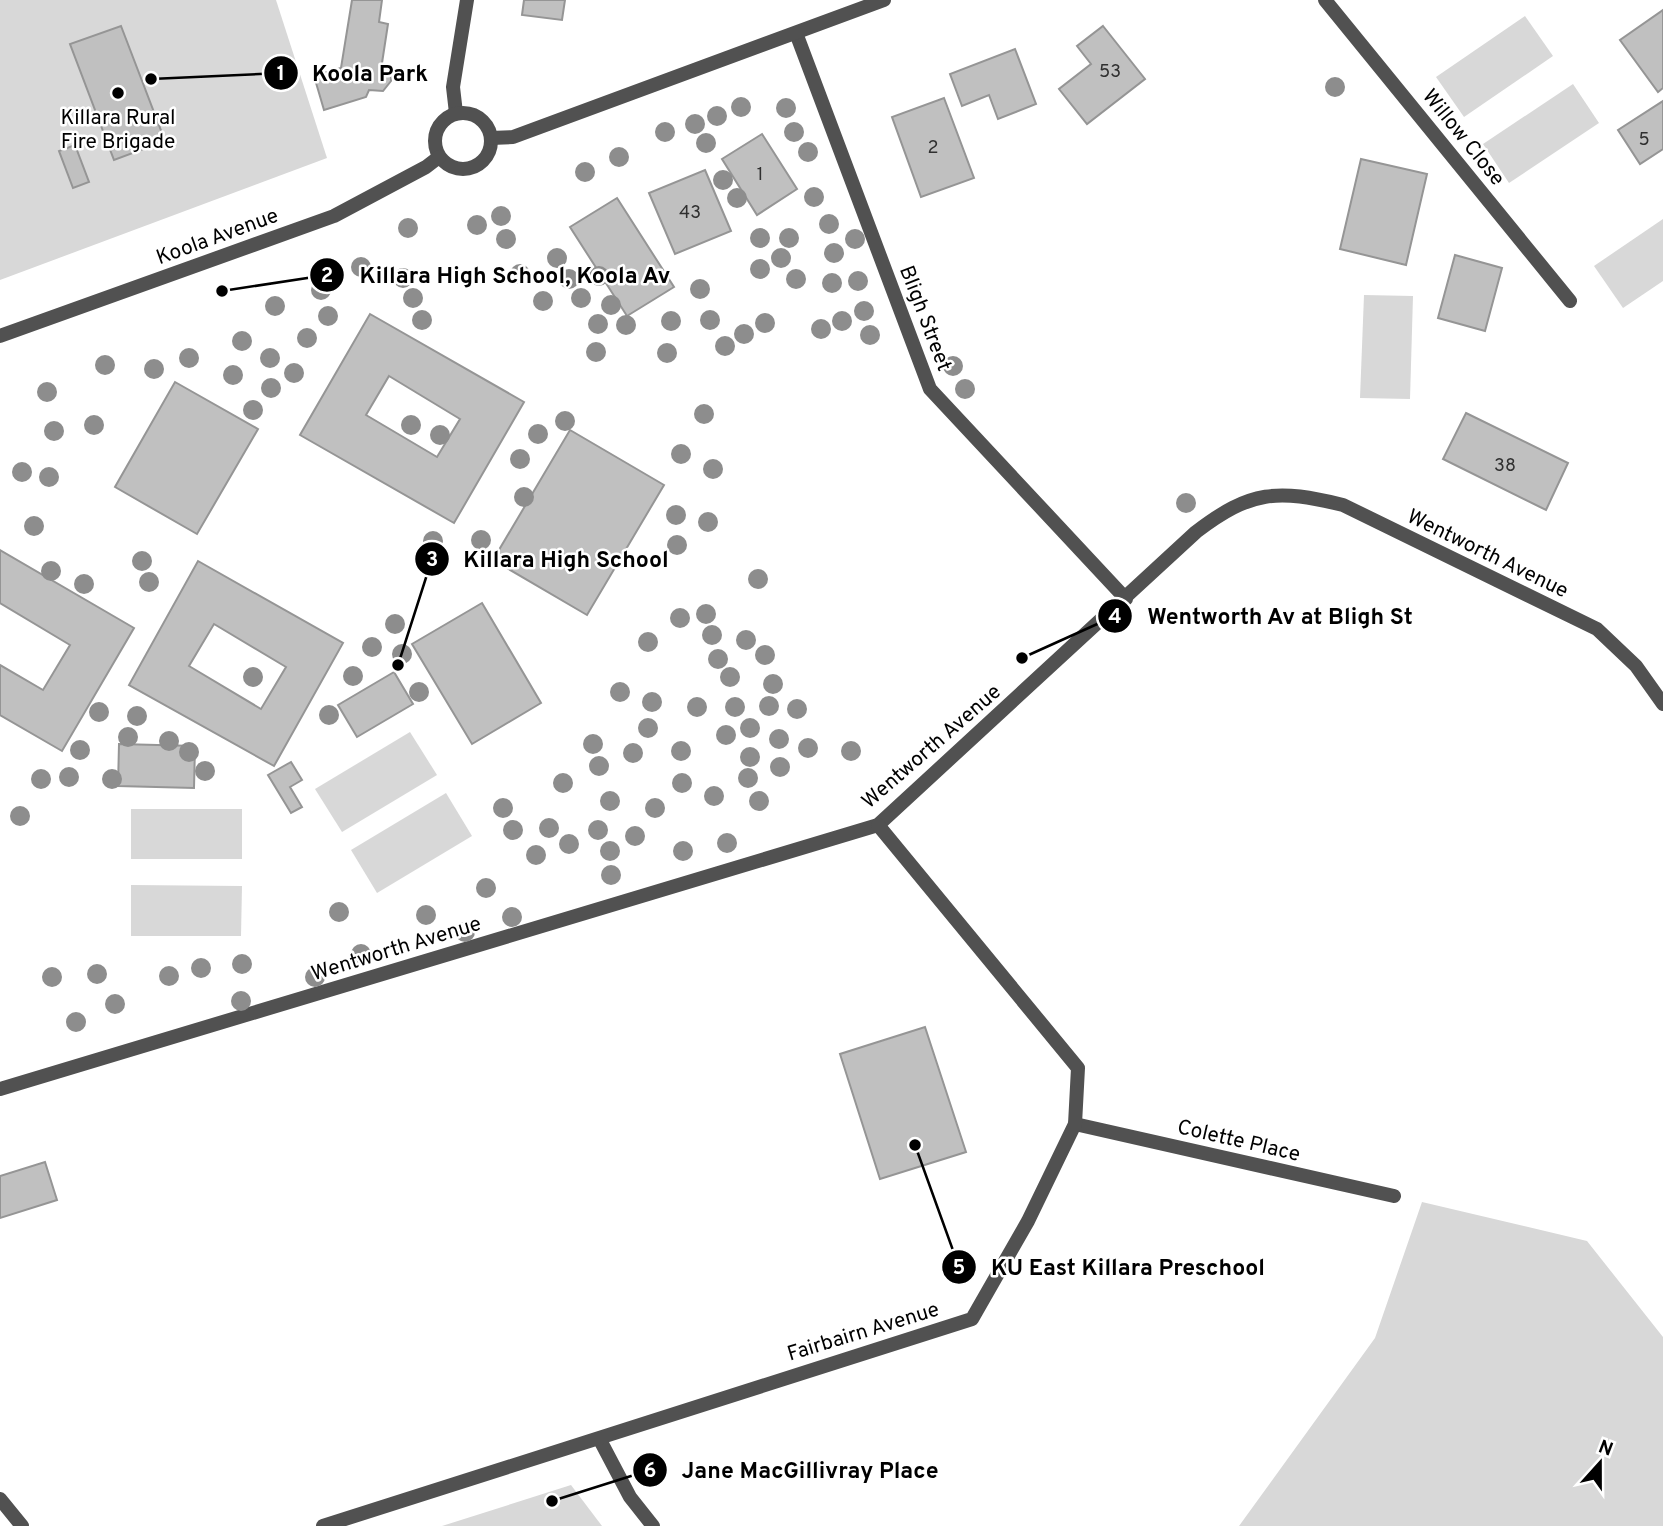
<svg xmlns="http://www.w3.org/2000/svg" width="1663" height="1526" viewBox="0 0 1663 1526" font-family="Overpass,sans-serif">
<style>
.green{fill:#d8d8d8}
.building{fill:#c0c0c0;stroke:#959595;stroke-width:2;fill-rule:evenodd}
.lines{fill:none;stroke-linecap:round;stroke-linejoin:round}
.minor{stroke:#515151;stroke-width:14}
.tertiary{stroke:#515151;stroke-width:14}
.tree{fill:#8d8d8d}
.poi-dot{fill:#000;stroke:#fff;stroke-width:2.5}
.labels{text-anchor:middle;stroke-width:5;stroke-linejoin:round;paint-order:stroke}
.number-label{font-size:18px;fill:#303030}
.poi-label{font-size:21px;fill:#000;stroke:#fff}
.street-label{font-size:21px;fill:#000;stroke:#fff}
.leader{fill:none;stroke:#000;stroke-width:2.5}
.callout-dot{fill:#000;stroke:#fff;stroke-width:2.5}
.mark-label{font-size:21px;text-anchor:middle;font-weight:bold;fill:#fff}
.callout-label{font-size:23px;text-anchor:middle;font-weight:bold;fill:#000;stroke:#fff;stroke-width:5;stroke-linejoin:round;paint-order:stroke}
</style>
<rect width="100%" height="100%" fill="#fff"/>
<g class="green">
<polygon points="0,0 276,0 327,158 0,280"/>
<polygon points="1525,16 1553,56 1464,117 1436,77"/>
<polygon points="1573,84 1599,123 1509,183 1483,144"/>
<polygon points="1663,219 1663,281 1623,308 1594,266"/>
<polygon points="1364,295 1413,296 1410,399 1360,398"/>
<polygon points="410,732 437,775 342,832 315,789"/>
<polygon points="446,793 472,836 377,893 351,850"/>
<rect x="131" y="809" width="111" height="50"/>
<polygon points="131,885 242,886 241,936 131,936"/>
<polygon points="1422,1202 1587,1241 1663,1337 1663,1526 1239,1526 1375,1338"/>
<polygon points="571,1485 602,1526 442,1526"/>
</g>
<g class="building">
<polygon points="352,0 382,0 379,22 388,24 382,63 391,72 391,81 383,91 369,90 366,97 324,110 314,76 341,68"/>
<polygon points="524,0 565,0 562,20 522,15"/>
<polygon points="1663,10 1663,88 1658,92 1620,40"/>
<polygon points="121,26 165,141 114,160 70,44"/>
<polygon points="1103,26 1145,79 1087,124 1059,89 1091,64 1077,46"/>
<polygon points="1015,49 1036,104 998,119 989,95 962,106 950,74"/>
<polygon points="944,98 974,178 921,197 892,117"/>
<polygon points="1663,101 1663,149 1640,164 1618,130"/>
<polygon points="762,134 797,189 757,215 722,159"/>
<polygon points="75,145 89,182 73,188 59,151"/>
<polygon points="1361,159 1427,174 1406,265 1340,249"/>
<polygon points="705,170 731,231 675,254 649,193"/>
<polygon points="617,198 674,287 627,316 570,227"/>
<polygon points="1455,255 1502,268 1485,331 1438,318"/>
<path d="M370,314L524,402L454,523L300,435ZM389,376L460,419L437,457L366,415Z"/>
<polygon points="175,382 258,429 197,534 115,487"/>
<polygon points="1466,413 1568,463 1546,510 1443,459"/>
<polygon points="570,430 664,485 587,615 493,560"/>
<polygon points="0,550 134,628 62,751 0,715 0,665 43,690 70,645 0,603"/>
<path d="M198,561L343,643L274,766L129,685ZM214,624L286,667L261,709L189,666Z"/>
<polygon points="482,603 541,703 472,744 412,644"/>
<polygon points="394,672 413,704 357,737 338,705"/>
<polygon points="119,744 195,746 194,788 118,786"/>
<polygon points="291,762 302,780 290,787 302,807 291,813 268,775"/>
<polygon points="925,1027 966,1152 880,1179 840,1054"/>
<polygon points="45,1162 57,1200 0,1218 0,1176"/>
</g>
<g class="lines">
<g class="minor">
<polyline points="1325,0 1570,301"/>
<polyline points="796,33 930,389 1126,599"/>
<polyline points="456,113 453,87 467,0"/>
<path d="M0,1089L878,825L1196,532C1251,490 1277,489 1343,505L1597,629L1636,666L1663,704"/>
<polyline points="1075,1124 1394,1196"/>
<polyline points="600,1440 630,1497 653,1526"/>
<polyline points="0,1499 22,1526"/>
<polyline points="323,1526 972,1319 1028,1221 1075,1124 1078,1068 878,825"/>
</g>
<g class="tertiary">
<circle cx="463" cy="141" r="28"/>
<polyline points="491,138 513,137 884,0"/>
<polyline points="0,336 334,216 426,167 439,157"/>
</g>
</g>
<g class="tree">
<circle cx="1335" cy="87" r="10"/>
<circle cx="741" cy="107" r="10"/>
<circle cx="786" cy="108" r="10"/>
<circle cx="717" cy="116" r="10"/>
<circle cx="695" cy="124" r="10"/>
<circle cx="665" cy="132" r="10"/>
<circle cx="794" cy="132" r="10"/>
<circle cx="706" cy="143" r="10"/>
<circle cx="808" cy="152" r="10"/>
<circle cx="619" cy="157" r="10"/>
<circle cx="585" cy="172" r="10"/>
<circle cx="723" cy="180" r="10"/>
<circle cx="814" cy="197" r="10"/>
<circle cx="737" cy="198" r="10"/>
<circle cx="501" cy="216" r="10"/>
<circle cx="829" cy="224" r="10"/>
<circle cx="477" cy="225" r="10"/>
<circle cx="408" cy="228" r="10"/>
<circle cx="760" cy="238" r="10"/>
<circle cx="789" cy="238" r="10"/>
<circle cx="506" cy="239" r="10"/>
<circle cx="855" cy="239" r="10"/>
<circle cx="834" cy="253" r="10"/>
<circle cx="557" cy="258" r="10"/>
<circle cx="781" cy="258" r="10"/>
<circle cx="361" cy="267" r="10"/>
<circle cx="760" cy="269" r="10"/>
<circle cx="520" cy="274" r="10"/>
<circle cx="599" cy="276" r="10"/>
<circle cx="403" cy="278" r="10"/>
<circle cx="569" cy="279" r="10"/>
<circle cx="796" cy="279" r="10"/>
<circle cx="858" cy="281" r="10"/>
<circle cx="832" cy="283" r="10"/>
<circle cx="700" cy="289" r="10"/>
<circle cx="321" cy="290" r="10"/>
<circle cx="413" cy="298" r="10"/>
<circle cx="581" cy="298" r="10"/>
<circle cx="543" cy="301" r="10"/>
<circle cx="611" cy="305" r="10"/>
<circle cx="275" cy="306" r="10"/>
<circle cx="864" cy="311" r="10"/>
<circle cx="328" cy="316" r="10"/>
<circle cx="422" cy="320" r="10"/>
<circle cx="710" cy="320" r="10"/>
<circle cx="671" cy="321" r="10"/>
<circle cx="842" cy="321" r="10"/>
<circle cx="765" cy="323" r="10"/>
<circle cx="598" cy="324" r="10"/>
<circle cx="626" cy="325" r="10"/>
<circle cx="821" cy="329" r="10"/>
<circle cx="744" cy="334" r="10"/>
<circle cx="870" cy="335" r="10"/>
<circle cx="307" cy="338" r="10"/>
<circle cx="242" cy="341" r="10"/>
<circle cx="725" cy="346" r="10"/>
<circle cx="596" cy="352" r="10"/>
<circle cx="667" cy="353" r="10"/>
<circle cx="189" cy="358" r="10"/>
<circle cx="270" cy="358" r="10"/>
<circle cx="105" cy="365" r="10"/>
<circle cx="953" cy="366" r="10"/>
<circle cx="154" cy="369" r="10"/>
<circle cx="294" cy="373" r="10"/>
<circle cx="233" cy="375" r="10"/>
<circle cx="271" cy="388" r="10"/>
<circle cx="965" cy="389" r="10"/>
<circle cx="47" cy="392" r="10"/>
<circle cx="253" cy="410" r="10"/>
<circle cx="704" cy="414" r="10"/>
<circle cx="565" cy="421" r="10"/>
<circle cx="94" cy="425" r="10"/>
<circle cx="411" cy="425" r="10"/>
<circle cx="54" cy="431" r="10"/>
<circle cx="538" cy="434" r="10"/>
<circle cx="440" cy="435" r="10"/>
<circle cx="681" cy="454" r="10"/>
<circle cx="520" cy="459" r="10"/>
<circle cx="713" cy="469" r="10"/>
<circle cx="22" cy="472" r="10"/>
<circle cx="49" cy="477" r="10"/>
<circle cx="524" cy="497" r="10"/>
<circle cx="1186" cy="503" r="10"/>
<circle cx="676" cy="515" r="10"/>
<circle cx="708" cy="522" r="10"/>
<circle cx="34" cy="526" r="10"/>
<circle cx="481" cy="540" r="10"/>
<circle cx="433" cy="541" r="10"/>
<circle cx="677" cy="545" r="10"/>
<circle cx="142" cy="561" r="10"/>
<circle cx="51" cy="571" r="10"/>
<circle cx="758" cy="579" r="10"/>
<circle cx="149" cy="582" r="10"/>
<circle cx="84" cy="584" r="10"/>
<circle cx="706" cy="614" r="10"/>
<circle cx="680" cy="618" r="10"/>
<circle cx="395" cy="624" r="10"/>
<circle cx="712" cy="635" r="10"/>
<circle cx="746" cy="640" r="10"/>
<circle cx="648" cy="642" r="10"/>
<circle cx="372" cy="647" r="10"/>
<circle cx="402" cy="654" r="10"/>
<circle cx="765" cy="655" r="10"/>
<circle cx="718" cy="659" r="10"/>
<circle cx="353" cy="676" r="10"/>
<circle cx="253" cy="677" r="10"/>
<circle cx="730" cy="677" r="10"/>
<circle cx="773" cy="684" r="10"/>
<circle cx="419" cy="692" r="10"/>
<circle cx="620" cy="692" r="10"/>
<circle cx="652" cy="702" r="10"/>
<circle cx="769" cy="706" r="10"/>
<circle cx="697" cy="707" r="10"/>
<circle cx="735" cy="707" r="10"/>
<circle cx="797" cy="709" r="10"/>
<circle cx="99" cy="712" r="10"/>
<circle cx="329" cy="715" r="10"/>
<circle cx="137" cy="716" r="10"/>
<circle cx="648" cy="728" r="10"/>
<circle cx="750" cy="728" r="10"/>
<circle cx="726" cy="735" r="10"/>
<circle cx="128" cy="737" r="10"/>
<circle cx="779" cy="739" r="10"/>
<circle cx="169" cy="741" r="10"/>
<circle cx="593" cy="744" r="10"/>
<circle cx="808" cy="748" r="10"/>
<circle cx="80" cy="750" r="10"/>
<circle cx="681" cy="751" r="10"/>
<circle cx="851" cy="751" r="10"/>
<circle cx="189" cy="752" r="10"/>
<circle cx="633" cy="753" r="10"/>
<circle cx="750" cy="757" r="10"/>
<circle cx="599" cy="766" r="10"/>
<circle cx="780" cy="767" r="10"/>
<circle cx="205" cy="771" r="10"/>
<circle cx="69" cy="777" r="10"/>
<circle cx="748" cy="778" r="10"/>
<circle cx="41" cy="779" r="10"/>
<circle cx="112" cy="779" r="10"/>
<circle cx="563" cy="783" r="10"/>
<circle cx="682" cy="783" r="10"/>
<circle cx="714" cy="796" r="10"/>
<circle cx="610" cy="801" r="10"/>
<circle cx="759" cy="801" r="10"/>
<circle cx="503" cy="808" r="10"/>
<circle cx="655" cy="808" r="10"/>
<circle cx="20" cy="816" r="10"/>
<circle cx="549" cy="828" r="10"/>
<circle cx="513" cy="830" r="10"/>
<circle cx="598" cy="830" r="10"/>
<circle cx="635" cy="836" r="10"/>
<circle cx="727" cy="843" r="10"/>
<circle cx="569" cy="844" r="10"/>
<circle cx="610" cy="851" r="10"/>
<circle cx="683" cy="851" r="10"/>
<circle cx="536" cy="855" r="10"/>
<circle cx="611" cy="875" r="10"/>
<circle cx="486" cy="888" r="10"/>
<circle cx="339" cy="912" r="10"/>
<circle cx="426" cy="915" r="10"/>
<circle cx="512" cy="917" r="10"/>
<circle cx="465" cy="932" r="10"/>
<circle cx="361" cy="954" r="10"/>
<circle cx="242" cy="964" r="10"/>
<circle cx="201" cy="968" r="10"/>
<circle cx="97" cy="974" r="10"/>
<circle cx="169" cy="976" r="10"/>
<circle cx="52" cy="977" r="10"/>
<circle cx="315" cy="977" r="10"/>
<circle cx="241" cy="1001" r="10"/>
<circle cx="115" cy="1004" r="10"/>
<circle cx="76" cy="1022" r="10"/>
</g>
<circle class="poi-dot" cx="118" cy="93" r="7"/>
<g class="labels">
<g class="number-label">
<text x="1110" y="77">53</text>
<text x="1644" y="145">5</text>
<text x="933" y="153">2</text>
<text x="760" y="180">1</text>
<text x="690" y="218">43</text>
<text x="1505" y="471">38</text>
</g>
<g class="poi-label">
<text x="118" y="124">Killara Rural<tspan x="118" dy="24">Fire Brigade</tspan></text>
</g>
<g class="street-label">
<text transform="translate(1464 137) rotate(51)" y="7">Willow Close</text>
<text transform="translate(217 236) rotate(-20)" y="7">Koola Avenue</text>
<text transform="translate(926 318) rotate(69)" y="7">Bligh Street</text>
<text transform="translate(1488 553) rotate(26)" y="7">Wentworth Avenue</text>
<text transform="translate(931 746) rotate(-41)" y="7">Wentworth Avenue</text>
<text transform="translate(396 948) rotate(-17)" y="7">Wentworth Avenue</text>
<text transform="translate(1239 1140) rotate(13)" y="7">Colette Place</text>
<text transform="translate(863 1331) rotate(-17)" y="7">Fairbairn Avenue</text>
</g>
</g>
<path class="leader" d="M151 79L281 73M222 291L327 275M398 665L432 559M1022 658L1115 616M915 1145L959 1267M552 1501L650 1470"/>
<g class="callout-dot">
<circle cx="151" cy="79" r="7"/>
<circle cx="222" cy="291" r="7"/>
<circle cx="398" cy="665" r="7"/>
<circle cx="1022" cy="658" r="7"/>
<circle cx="915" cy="1145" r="7"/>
<circle cx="552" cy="1501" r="7"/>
<circle cx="281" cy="73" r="18"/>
<circle cx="327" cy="275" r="18"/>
<circle cx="432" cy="559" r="18"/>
<circle cx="1115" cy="616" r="18"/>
<circle cx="959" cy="1267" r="18"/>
<circle cx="650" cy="1470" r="18"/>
</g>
<g class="mark-label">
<text x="281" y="80">1</text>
<text x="327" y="282">2</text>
<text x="432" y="566">3</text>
<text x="1115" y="623">4</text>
<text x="959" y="1274">5</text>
<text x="650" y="1477">6</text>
</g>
<g class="callout-label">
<text x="370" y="81">Koola Park</text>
<text x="515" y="283">Killara High School, Koola Av</text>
<text x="566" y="567">Killara High School</text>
<text x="1280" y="624">Wentworth Av at Bligh St</text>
<text x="1128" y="1275">KU East Killara Preschool</text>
<text x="810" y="1478">Jane MacGillivray Place</text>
</g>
<g transform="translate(1600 1463) rotate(21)" stroke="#ffffff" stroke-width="5" paint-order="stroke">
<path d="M0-5L12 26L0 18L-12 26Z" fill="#000000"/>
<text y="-10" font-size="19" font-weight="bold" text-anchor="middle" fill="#000000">N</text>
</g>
</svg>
